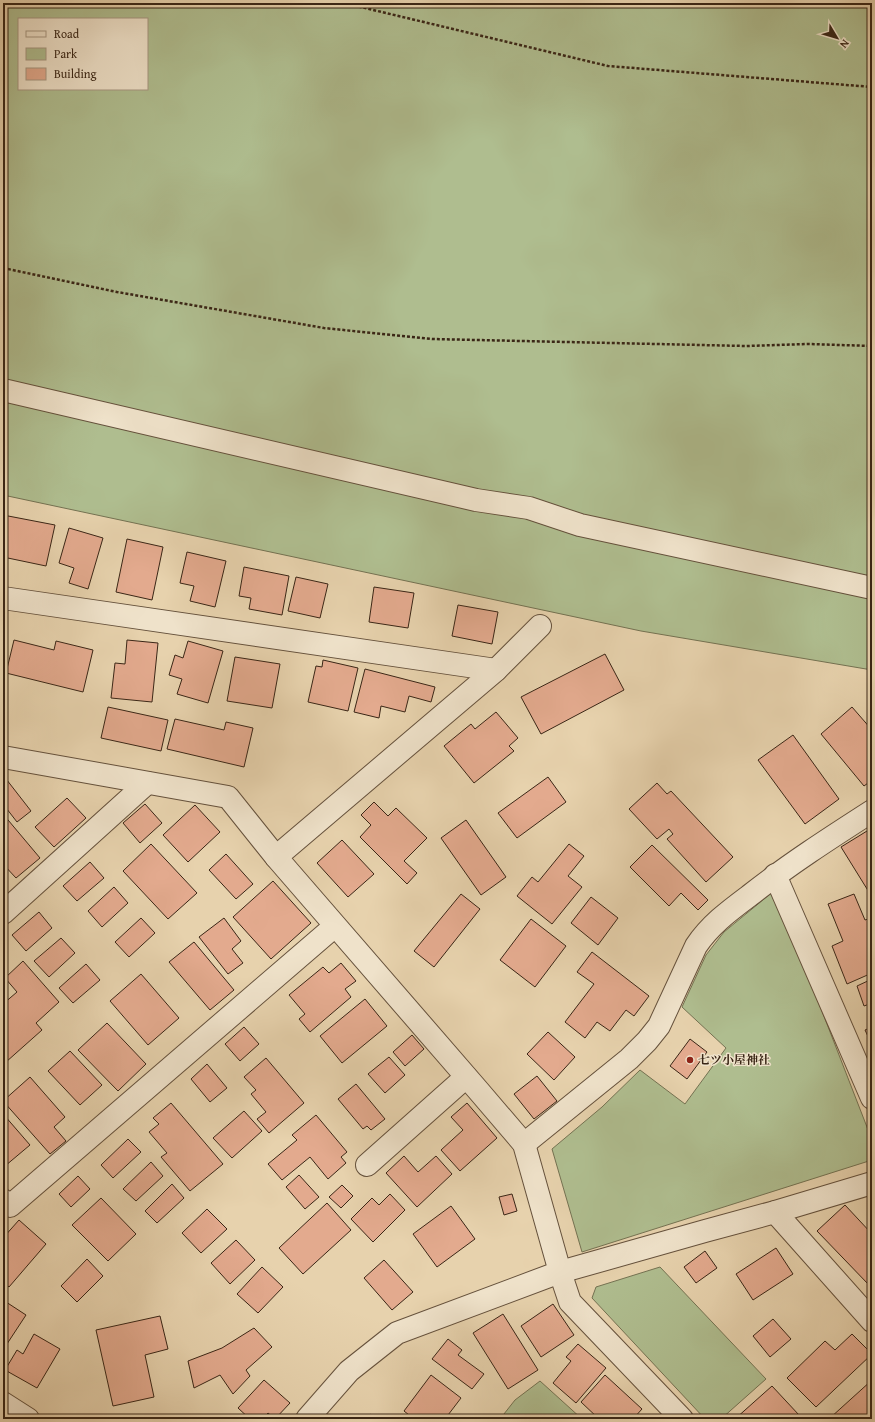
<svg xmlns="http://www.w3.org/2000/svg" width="875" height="1422" viewBox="0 0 875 1422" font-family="'Gentium Book Plus','Noto Serif JP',serif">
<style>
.green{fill:#afbd8f;stroke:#747252;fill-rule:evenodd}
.building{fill:#e3aa8e;stroke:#3a2616}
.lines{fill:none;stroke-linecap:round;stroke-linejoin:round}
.street-casing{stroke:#65513c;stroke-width:24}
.path{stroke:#3a2616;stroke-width:2.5;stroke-dasharray:3 2;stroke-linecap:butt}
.street{stroke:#efe2ca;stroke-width:22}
.poi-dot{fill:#8f2418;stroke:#efe2ca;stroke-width:1.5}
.labels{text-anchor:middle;stroke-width:3;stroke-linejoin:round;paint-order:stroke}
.poi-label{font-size:12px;font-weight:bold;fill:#3a2616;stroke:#efe2ca;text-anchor:start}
</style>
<rect width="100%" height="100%" fill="#e7d2ad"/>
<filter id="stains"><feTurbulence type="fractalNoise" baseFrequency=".005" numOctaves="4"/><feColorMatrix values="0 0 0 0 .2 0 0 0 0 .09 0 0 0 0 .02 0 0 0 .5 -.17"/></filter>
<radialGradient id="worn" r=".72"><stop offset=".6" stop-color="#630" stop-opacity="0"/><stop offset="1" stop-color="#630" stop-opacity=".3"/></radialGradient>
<g class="green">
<path d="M3,3H872V670L641,631L3,495ZM19,19H147V89H19Z"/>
<polygon points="775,890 872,1140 872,1160 582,1252 552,1149 602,1107 640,1070 685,1104 726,1048 682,1007 706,955 724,932"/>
<polygon points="660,1267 766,1379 721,1419 705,1419 592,1298 596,1287"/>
<polygon points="540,1381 582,1419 500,1419 515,1400"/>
</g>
<g class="building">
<polygon points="3,515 55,525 46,566 3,557"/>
<polygon points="69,528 103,538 88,589 69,583 74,568 59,563"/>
<polygon points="127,539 163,547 152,600 116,592"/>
<polygon points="187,552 226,561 215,607 190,601 194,586 180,583"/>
<polygon points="244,567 289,576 282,615 249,609 251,598 239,596"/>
<polygon points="296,577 328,584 320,618 288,611"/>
<polygon points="374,587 414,593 408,628 369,622"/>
<polygon points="458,605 498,612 492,644 452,636"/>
<polygon points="14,640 54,650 56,641 93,650 83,692 6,673"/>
<polygon points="127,640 158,643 152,702 111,698 115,663 125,664"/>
<polygon points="188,641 223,651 208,703 177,694 182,679 169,675 175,655 183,658"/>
<polygon points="605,654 624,690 541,734 521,697"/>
<polygon points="235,657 280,664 272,708 227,701"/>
<polygon points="323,660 358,668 348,711 308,702 316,666 322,667"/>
<polygon points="365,669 435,687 431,702 409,696 405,712 381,706 379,718 354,712"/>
<polygon points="108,707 168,720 161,751 101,738"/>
<polygon points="852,707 872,730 872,780 864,786 821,734"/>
<polygon points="496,712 518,738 509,746 514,751 474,783 444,746 471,724 475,729"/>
<polygon points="175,719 224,730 226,722 253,728 244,767 167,749"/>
<polygon points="793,735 839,799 805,824 758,760"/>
<polygon points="3,775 31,811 17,822 3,804"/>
<polygon points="548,777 566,802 517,838 498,813"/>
<polygon points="657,783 667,794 671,791 733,857 706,882 667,839 673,834 669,829 657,839 629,809"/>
<polygon points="67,798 86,818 54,847 35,827"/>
<polygon points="374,802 388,816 396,808 427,838 404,861 417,873 407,884 360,837 371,825 361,815"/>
<polygon points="145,804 162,823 140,843 123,823"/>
<polygon points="195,805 220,832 188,862 163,835"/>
<polygon points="3,814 40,858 16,878 3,864"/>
<polygon points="466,820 506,877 481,895 441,838"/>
<polygon points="867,831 872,838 872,897 841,847"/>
<polygon points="342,840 374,874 348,897 317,863"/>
<polygon points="151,844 197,893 168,919 123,871"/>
<polygon points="569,844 584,856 568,876 582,887 552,924 517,896 532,877 538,882"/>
<polygon points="652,845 708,900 698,910 681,893 669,906 630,867"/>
<polygon points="226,854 253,884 236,899 209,870"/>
<polygon points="90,862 104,878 77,901 63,886"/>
<polygon points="273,881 311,923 271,959 233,917"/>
<polygon points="114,887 128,903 102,927 88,911"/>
<polygon points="461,894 480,909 434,967 414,951"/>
<polygon points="854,894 865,920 871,918 872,921 872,973 847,984 832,946 843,941 828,904"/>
<polygon points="591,897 618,918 598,945 571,923"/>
<polygon points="39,912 52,928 26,951 12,935"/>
<polygon points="141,918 155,933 129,957 115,942"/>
<polygon points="224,918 241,941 232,949 243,963 228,974 199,937"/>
<polygon points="531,919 566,946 535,987 500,960"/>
<polygon points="61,938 75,953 49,977 34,961"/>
<polygon points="194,942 234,990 210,1010 169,962"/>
<polygon points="592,952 649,996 634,1016 626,1010 610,1031 597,1022 585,1038 565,1022 594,984 577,972"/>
<polygon points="23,961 59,1002 36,1023 42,1030 6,1062 3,1058 3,1004 17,992 5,978"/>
<polygon points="341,963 356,981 345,989 351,997 310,1032 299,1019 305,1014 289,995 323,967 329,973"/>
<polygon points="86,964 100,980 73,1003 59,988"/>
<polygon points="141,974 179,1018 148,1045 110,1001"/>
<polygon points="872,979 872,1003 864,1006 857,986"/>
<polygon points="365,999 387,1026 342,1063 320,1036"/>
<polygon points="107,1023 146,1064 118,1091 78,1050"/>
<polygon points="244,1027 259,1044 240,1061 225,1044"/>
<polygon points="872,1027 872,1045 865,1030"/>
<polygon points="548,1032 575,1057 554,1080 527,1054"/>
<polygon points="412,1035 424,1049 405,1066 393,1052"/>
<polygon points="690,1039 707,1052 687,1079 670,1066"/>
<polygon points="70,1051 102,1085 80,1105 48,1071"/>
<polygon points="389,1057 405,1075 385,1093 368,1074"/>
<polygon points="266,1058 304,1103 269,1133 257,1119 266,1112 251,1094 256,1090 244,1077"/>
<polygon points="207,1064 227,1088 210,1102 191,1079"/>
<polygon points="537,1076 557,1101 534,1119 514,1094"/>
<polygon points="30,1077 65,1117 54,1127 66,1141 50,1154 3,1101"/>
<polygon points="356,1084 385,1119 371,1130 367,1126 363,1129 338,1099"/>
<polygon points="171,1103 223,1164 190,1191 161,1157 167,1153 149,1132 159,1124 153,1118"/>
<polygon points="467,1103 497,1138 460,1171 441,1150 463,1130 451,1117"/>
<polygon points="244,1111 262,1131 232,1158 213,1138"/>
<polygon points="4,1115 30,1145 5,1166 3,1164 3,1116"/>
<polygon points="316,1115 347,1152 341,1157 346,1163 328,1179 310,1157 282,1180 268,1164 297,1140 292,1135"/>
<polygon points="128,1139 141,1152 113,1178 101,1165"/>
<polygon points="404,1156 418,1172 436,1156 452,1174 417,1207 386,1173"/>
<polygon points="151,1162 163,1176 136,1201 123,1189"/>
<polygon points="299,1175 319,1197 305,1209 286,1187"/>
<polygon points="78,1176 90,1189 71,1207 59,1194"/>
<polygon points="172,1184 184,1198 157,1223 145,1211"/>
<polygon points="342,1185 353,1196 341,1208 329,1197"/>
<polygon points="390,1194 405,1210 373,1242 351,1219 372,1198 379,1205"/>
<polygon points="512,1194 517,1211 504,1215 499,1197"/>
<polygon points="101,1198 136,1234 108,1261 72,1225"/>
<polygon points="327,1203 351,1230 303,1274 279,1248"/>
<polygon points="845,1205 872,1234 872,1282 869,1285 817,1231"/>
<polygon points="451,1206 475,1239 437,1267 413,1234"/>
<polygon points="207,1209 227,1229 201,1253 182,1233"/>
<polygon points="19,1220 46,1244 9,1287 3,1282 3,1238"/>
<polygon points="236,1240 255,1260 230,1284 211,1263"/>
<polygon points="776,1248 793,1274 753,1300 736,1274"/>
<polygon points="705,1251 717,1268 696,1283 684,1267"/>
<polygon points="87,1259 103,1276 77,1302 61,1286"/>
<polygon points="384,1260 413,1292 392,1310 364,1278"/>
<polygon points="262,1267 283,1287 258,1313 237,1294"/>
<polygon points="3,1300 26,1315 3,1350"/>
<polygon points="553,1304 574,1335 541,1357 521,1326"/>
<polygon points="503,1314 538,1370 508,1389 473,1333"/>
<polygon points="160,1316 168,1349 145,1355 154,1397 113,1406 96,1330"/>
<polygon points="773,1319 791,1339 770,1357 753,1336"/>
<polygon points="254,1328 272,1347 246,1370 250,1376 233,1394 220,1375 194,1388 188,1361 222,1348"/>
<polygon points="34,1334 60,1349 37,1388 5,1370 17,1350 23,1354"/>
<polygon points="852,1334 872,1354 816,1407 787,1378 825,1341 835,1350"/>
<polygon points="448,1339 462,1350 458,1355 484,1374 472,1389 432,1359"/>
<polygon points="578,1344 606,1368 576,1403 553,1383 571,1361 566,1357"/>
<polygon points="431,1375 461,1398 445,1419 414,1419 404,1411"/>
<polygon points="605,1375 642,1409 633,1419 599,1419 581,1402"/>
<polygon points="264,1380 290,1403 275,1419 268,1413 262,1419 250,1419 238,1408"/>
<polygon points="872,1380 872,1419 831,1419 830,1418"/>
<polygon points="772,1386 799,1415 795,1419 735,1419"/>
<polygon points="370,1414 376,1419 366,1419"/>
</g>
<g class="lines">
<g class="street-casing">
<g id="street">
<polyline points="3,390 476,500 529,508 580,525 872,588"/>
<polyline points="3,598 496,670"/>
<polyline points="3,757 228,797 276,857 477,1089 524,1144 560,1272 570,1302 682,1419"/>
<polyline points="276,857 496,670 540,626"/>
<polyline points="775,875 872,1098"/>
<polyline points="3,913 147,783"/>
<path d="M524,1144L629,1059L647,1041L659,1026L696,946C710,925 729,911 749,896C788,865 830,838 872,811"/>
<polyline points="367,1165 466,1077"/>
<polyline points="3,1200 10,1206 335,926"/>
<polyline points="775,1212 872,1321"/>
<polyline points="3,1403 28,1419"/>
<polyline points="307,1419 349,1371 397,1333 560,1272 705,1231 775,1212 872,1183"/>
</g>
</g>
<g class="path">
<polyline points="344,3 608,66 872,87"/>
<polyline points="3,268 117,292 324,328 432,339 746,346 808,344 872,346"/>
</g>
<use href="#street" class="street"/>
</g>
<circle class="poi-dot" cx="690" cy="1060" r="4"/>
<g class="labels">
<g class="poi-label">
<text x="698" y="1064">七ツ小屋神社</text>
</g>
</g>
<rect width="875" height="1422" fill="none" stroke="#e7d2ad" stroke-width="16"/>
<rect x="4" y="4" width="867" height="1414" fill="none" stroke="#3a2616" stroke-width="2"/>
<rect x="8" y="8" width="859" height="1406" fill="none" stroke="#3a2616"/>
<rect x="18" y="18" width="130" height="72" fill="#efe2ca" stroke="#a79782"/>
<rect x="26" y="31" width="20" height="6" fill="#efe2ca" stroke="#a79782"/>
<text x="54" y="38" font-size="12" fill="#3a2616">Road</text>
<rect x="26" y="48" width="20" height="12" fill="#afbd8f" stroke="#a79782"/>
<text x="54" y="58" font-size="12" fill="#3a2616">Park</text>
<rect x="26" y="68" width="20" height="12" fill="#e3aa8e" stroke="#a79782"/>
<text x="54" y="78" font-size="12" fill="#3a2616">Building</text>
<g transform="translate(837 38) rotate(128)" stroke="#efe2ca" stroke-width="3" paint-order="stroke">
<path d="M0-3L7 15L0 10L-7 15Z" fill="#3a2616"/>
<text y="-6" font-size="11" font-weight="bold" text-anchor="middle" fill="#3a2616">N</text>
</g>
<rect width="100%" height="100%" filter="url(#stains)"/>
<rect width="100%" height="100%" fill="url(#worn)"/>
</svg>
